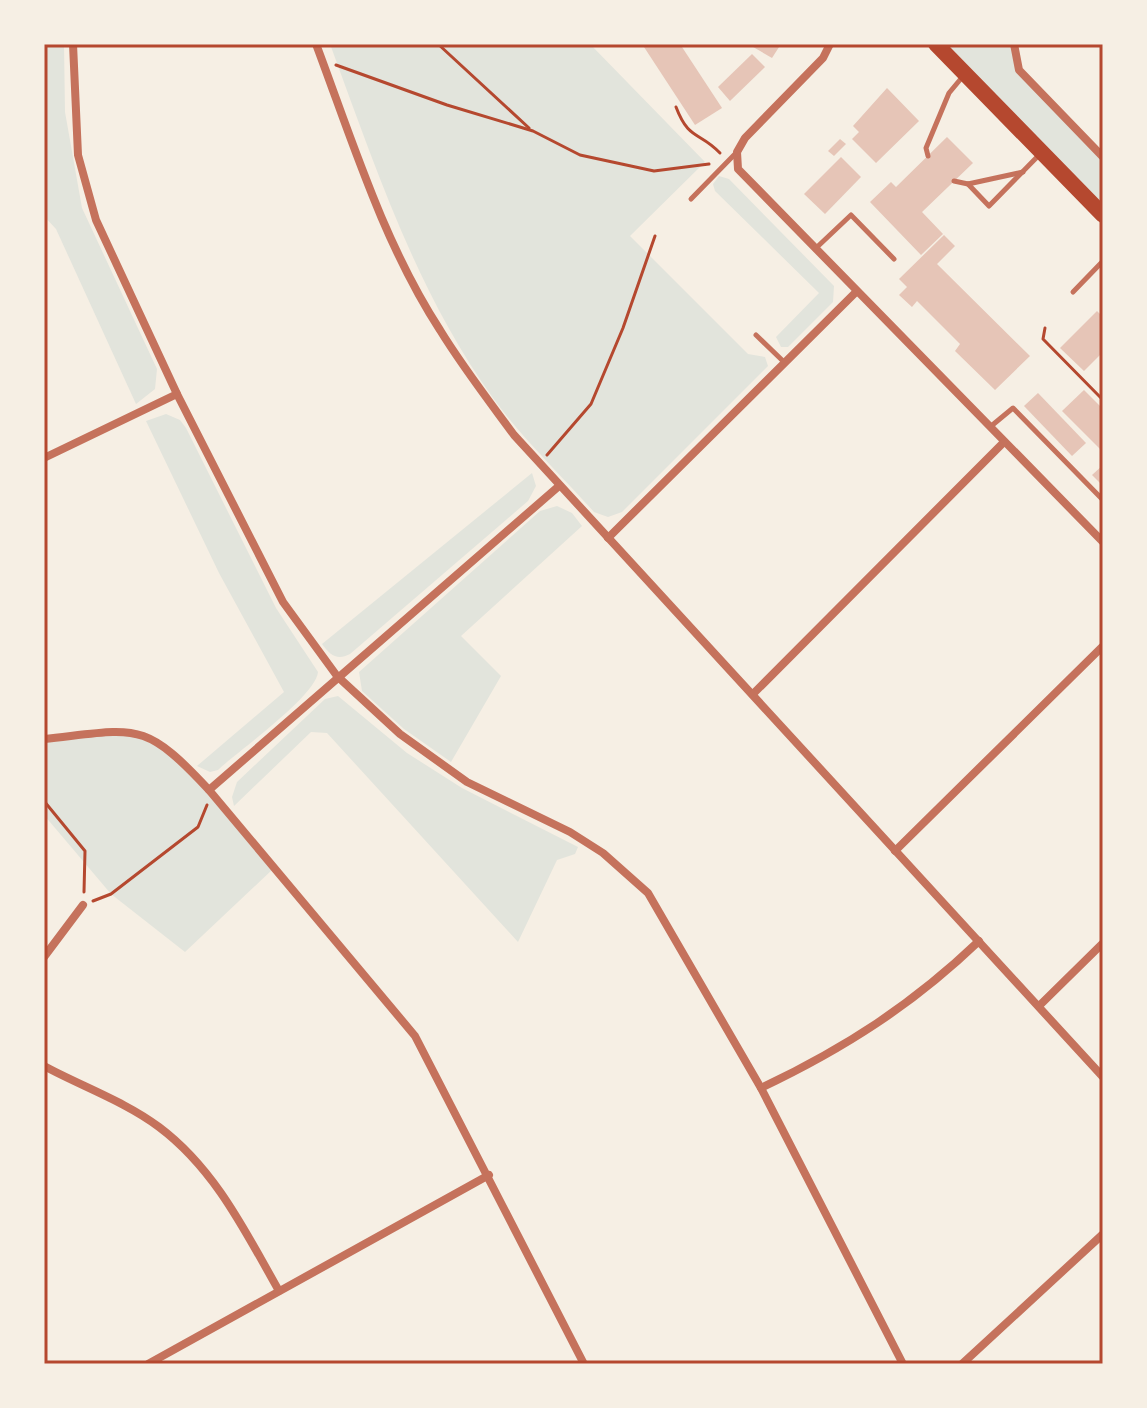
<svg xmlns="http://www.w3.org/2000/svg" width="1147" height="1408" viewBox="0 0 1147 1408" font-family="Signika,sans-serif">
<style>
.green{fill:#e2e4dc}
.building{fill:#e6c5b7}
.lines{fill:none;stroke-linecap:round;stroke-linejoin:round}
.path{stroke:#b5482f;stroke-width:3}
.service{stroke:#c5725c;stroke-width:5}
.minor{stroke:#c5725c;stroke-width:8}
.secondary{stroke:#b5482f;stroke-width:16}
.neatline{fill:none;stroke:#b5482f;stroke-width:3}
</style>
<rect width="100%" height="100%" fill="#f6efe4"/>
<g class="green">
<polygon points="44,44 64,44 65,112 82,208 157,369 155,389 136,404 56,229 44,216"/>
<path d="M330,44H590L705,162L630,236L748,354L765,357L768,366L622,512L608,517L594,512C561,475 522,438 493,398C416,291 375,166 330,44Z"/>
<polygon points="936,44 1014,44 1019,70 1103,157 1103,215"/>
<polygon points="719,176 729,179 834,286 833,302 788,347 781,347 776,337 819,293 715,191 713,184"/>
<path d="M166,414L180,420L186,428L276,608L318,672C316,696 238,751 218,770L210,772L197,766L284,692L219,573L146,421Z"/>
<path d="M532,473L536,486L528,501L350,654C337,661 330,655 322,644Z"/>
<polygon points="557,506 572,513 582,526 461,636 501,676 451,762 404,729 362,691 359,672 540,511"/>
<polygon points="338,696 407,753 462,788 578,847 575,854 557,860 518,942 327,733 311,732 234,806 232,797 237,782 325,699"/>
<polygon points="129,733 168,748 273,869 185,952 111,894 44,815 44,741"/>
</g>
<g class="building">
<polygon points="648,44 680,44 722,108 695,125 644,47"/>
<polygon points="748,44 781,44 772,58"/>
<polygon points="752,54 765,67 730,101 718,87"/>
<polygon points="887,88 919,121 876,163 852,139 859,132 853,126"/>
<polygon points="947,137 973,163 922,212 943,234 921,255 870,202 891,182 896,187"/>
<polygon points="840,139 846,144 834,156 828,151"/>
<polygon points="841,157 861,177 825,214 804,194"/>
<polygon points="944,235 955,246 937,264 1030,356 995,390 955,351 960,344 917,301 912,307 899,295 907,287 899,279"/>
<polygon points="1097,311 1103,317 1103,352 1084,371 1060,348"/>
<polygon points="1084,390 1103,409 1103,452 1062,411"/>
<polygon points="1038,393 1086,443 1072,456 1024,406"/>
<polygon points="1103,465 1103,486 1092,475"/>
</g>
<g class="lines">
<g class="path">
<polyline points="438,44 529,128"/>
<polyline points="336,65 447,105 533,131 580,155 654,171 709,164"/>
<path d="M676,107C689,141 699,131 720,153"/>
<polyline points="1045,328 1043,339 1103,400"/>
<polyline points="547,455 591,404 623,328 655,236"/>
<polyline points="44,801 85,851 84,892"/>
<polyline points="93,901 111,894 198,827 207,805"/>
</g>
<g class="service">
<polyline points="928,156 926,148 949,93 964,75"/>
<polyline points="954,181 968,184 1023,172"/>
<polyline points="968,184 989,206 1040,154"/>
<polyline points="691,199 735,154"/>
<polyline points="815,249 851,215 894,259"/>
<polyline points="1073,292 1103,261"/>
<polyline points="756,335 784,362"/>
<polyline points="990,427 1013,408 1103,500"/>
</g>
<g class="minor">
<polyline points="73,44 78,155 96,220 177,394 283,602 337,676 400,734 467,782 570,832 603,853 648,893 761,1088 903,1364"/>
<path d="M316,44C352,140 384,244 440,330C462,366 489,401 514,435L1103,1077"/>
<polyline points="830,44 823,58 745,138 737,152 738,169 1103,542"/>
<polyline points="1014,44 1019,70 1103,157"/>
<polyline points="44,458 177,394"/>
<polyline points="608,538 856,292"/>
<polyline points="753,694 1004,442"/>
<path d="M44,739C137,729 143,719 209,790L415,1036L584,1364"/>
<polyline points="209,790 559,486"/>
<polyline points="895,851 1103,646"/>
<polyline points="44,957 83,905"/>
<polyline points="1039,1006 1103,943"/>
<path d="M44,1066C81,1086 126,1102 159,1127C215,1169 245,1231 279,1291"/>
<path d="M761,1088C845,1048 912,1005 979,941"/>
<polyline points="148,1364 489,1175"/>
<polyline points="962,1364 1103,1234"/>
</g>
<polyline class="secondary" points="936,44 1103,215"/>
</g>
<rect width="1147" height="1408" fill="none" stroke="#f6efe4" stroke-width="92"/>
<rect x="46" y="46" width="1055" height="1316" class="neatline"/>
</svg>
